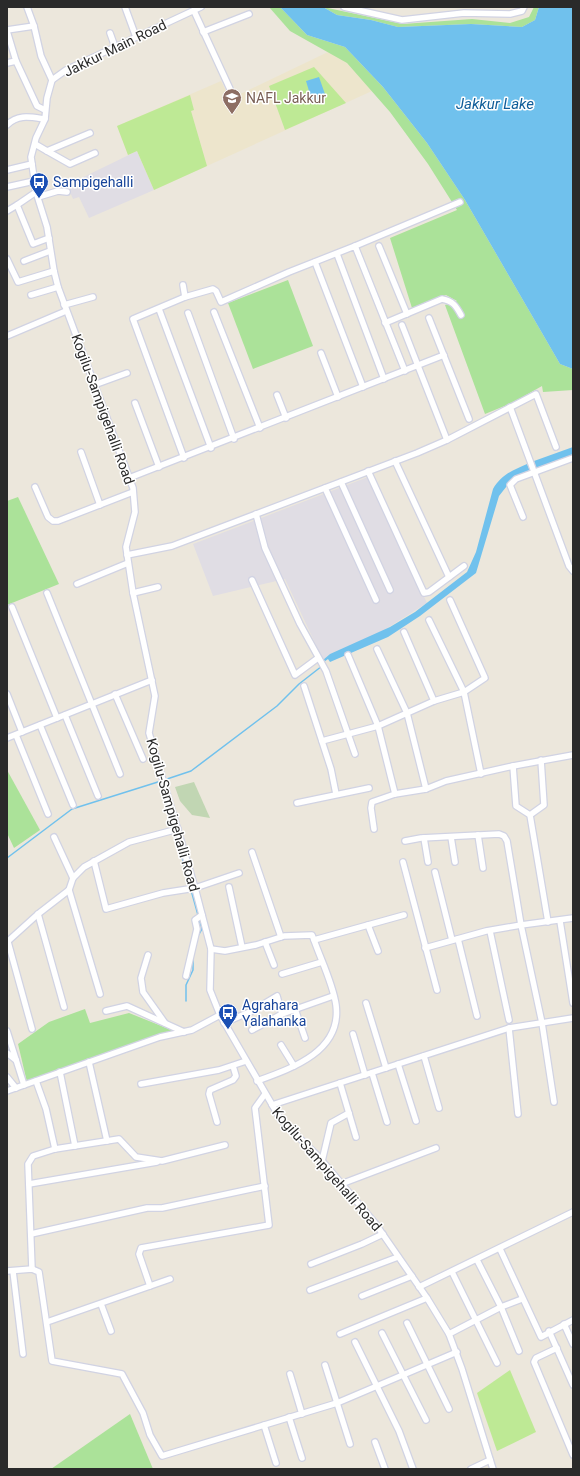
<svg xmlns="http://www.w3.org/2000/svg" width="580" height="1476" viewBox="0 0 580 1476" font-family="Roboto,sans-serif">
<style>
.industrial{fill:#e0dde4}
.education{fill:#ede5cc}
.green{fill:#abe299}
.cemetery{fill:#c1d6b3}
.pitch{fill:#bee995}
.water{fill:#70c1ed}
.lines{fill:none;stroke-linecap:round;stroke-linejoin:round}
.stream{stroke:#70c1ed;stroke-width:1.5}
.minor-casing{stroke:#d1d3e3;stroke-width:8}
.minor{stroke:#fff;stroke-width:5.5}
.labels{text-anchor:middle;stroke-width:3;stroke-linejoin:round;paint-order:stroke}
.street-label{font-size:14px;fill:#2a2a2a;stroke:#fff}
.education-label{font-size:14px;fill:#785e54;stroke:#fff;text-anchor:start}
.transit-label{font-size:14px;fill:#164399;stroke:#fff;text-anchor:start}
.water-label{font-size:15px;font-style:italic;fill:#0f5d99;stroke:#fff}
</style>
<rect width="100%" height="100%" fill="#ece7dc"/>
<g class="industrial">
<polygon points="137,151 154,190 89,218 79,197 73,199 67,185"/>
<polygon points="368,477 427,603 381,632 330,654 323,660 285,579 213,596 193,544"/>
</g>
<polygon class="education" points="328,52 347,62 372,91 154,190 137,151 128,155 117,126 221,81 230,99"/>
<g class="green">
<polygon points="269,7 280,7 307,35 345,47 383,87 427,143 465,200 560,364 573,369 573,390 543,392 542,386 512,403 485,414 445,305 457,301 446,295 412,308 390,238 457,210 428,164 390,112 347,63 290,31"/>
<polygon points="323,7 403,24 472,19 510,23 529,17 534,7 539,7 535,20 522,27 471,24 398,27 371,20 337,15"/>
<polygon points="288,280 313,346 253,369 228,303"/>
<polygon points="18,497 59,584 7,605 7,501"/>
<polygon points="7,770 40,830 14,848 7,833"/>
<polygon points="85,1009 90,1023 129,1013 174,1031 27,1082 18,1044 49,1022"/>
<polygon points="130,1414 153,1469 51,1469"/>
</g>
<polygon class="cemetery" points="194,782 210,818 192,815 180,801 175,787"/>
<g class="pitch">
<polygon points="314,67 346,103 285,130 269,86"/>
<polygon points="190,95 194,110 191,111 207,166 154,190 137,151 128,155 117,126"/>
<polygon points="510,1370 536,1432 497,1451 477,1393"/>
</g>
<g class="water">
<polygon points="280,7 323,7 337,15 371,20 398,27 471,24 522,27 535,20 539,7 573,7 573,369 560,364 465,200 427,143 383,87 345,47 307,35"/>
<polygon points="319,77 326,97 312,101 306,81"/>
<polygon points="573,447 573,455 536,468 534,461"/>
<path d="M527,464L530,470L514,477L499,496L476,573L420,616L388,637L330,662L328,659L324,662L323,660L330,654L390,627L415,612L467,572L476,552L493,489C501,475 513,470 527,464Z"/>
</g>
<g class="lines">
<g class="stream">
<polyline points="164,780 191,771 277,706 299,684 322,666"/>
<polyline points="160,783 174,829"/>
<polyline points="175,832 190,886"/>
<polyline points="7,858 72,809 161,781"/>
<polyline points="191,890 198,915"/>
<polyline points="198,936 202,929 199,919"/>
<polyline points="186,1001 186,985 193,970 193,955"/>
</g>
<g class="minor-casing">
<g id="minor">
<polyline points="27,7 34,26 41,56 52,80 47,98 45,119 36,138 31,157 36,192 47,227 54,271 58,287 133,488 135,512 126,547 133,593 155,696 149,733 195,888 211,949 210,990 220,1015 281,1120 318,1156 375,1223 427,1298 449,1334 462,1369 493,1469"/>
<polyline points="125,7 136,37"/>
<polyline points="344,7 402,20 464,13 510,14 522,11 524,7"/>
<polyline points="194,11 230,89"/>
<polyline points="7,30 34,26"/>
<polyline points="7,31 16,61 7,63"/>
<polyline points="203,32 249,14"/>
<polyline points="110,33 115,47"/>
<polyline points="16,61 37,106 45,110"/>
<polyline points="52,80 66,70 201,7"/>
<path d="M7,125C18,114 30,117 45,119"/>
<polyline points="35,144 47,151 90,133"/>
<polyline points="47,151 70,164 95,153"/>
<polyline points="7,170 32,164"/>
<polyline points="7,187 34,181"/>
<polyline points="36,192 17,205 33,244 49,238"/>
<polyline points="38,197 58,191 67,192"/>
<polyline points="7,211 17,205"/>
<polyline points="355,246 460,202"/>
<polyline points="379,246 407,314"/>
<polyline points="337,254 384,379"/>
<polyline points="7,259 18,282 54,271"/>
<polyline points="24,261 50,251"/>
<polyline points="315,262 363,387"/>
<polyline points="183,285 185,297"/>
<polyline points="31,295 58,287"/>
<polyline points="64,305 93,297"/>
<polyline points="159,309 211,448"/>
<polyline points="214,312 260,428"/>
<polyline points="188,313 234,439"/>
<polyline points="429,318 469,419"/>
<path d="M385,323L442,299C453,301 456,306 461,315"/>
<polyline points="402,325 447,440"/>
<polyline points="7,336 66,311"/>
<polyline points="321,353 338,397"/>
<polyline points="94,385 127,373"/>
<polyline points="277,395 286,418"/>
<polyline points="135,403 159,467"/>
<polyline points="510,407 569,566 573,571"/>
<polyline points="81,452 100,505"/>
<polyline points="184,458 133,319 185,297 213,289 216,291 221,302 289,272 355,246 405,371"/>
<polyline points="395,461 449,577"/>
<polyline points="368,471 424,593 429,592 464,566"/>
<polyline points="129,478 444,355"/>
<polyline points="341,482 390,590"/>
<polyline points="35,487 48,517 53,521 58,521 133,492"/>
<polyline points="325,488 376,600"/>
<polyline points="256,514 265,548 300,624 326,671 355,754"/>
<polyline points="523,517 510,485 516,479 573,458"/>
<polyline points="127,555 172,546 417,453 447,440 536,394 556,447"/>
<polyline points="252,580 295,675 318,658"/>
<polyline points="77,584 128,563"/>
<polyline points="47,593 120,774"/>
<polyline points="133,593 158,587"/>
<polyline points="12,607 57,718"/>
<polyline points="429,620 464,692 481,774"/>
<polyline points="404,632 434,701"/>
<polyline points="377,649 407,713 426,789"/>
<polyline points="348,655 378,726 395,794"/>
<polyline points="304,686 331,769 336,794"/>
<polyline points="7,694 22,732"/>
<polyline points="115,694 143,759"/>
<polyline points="65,715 98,796"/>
<polyline points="40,725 73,805"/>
<polyline points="16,735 48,814"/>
<polyline points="7,738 152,680"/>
<polyline points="322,741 378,726 434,701 464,692 485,678 450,600"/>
<polyline points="513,766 573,755"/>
<polyline points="297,803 369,788"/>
<polyline points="530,815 544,805 541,760"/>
<polyline points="374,829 371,808 372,802 395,794 426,789 446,781 513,766 516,806 530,815 548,922"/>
<polyline points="478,835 483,868"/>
<polyline points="54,837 73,878"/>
<polyline points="451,837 455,862"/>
<polyline points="424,838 428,862"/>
<polyline points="405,841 421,838 499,834 504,836 507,841 521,925 486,931 425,948"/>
<polyline points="252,852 281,937"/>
<polyline points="94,861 106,909 163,893 195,888 239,873"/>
<polyline points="403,862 437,990"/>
<polyline points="435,872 452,940"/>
<polyline points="229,887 242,947"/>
<polyline points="69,890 100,994"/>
<polyline points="38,914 64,1007"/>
<polyline points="560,921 573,1003"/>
<polyline points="368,925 378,951"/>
<polyline points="490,931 509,1020"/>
<polyline points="458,939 477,1016"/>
<polyline points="314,940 404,915"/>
<polyline points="7,942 38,914 69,890 73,878 84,867 129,842 178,829"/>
<polyline points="8,942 32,1029"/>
<polyline points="265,942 274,965"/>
<path d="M211,949L225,951L256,945L284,936L312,935L314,940C321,960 333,984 336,1005C342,1051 293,1068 257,1081"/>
<polyline points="148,955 141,978 143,992 165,1023"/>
<polyline points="282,974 322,962"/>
<polyline points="186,976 197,929 195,920 202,915"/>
<polyline points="366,1003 386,1068"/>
<polyline points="295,1009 305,1038"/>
<polyline points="106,1011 127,1006 184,1032"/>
<polyline points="224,1023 252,1011 277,996 282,1014 333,996"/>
<polyline points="509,1028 518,1114"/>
<polyline points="252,1030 282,1014"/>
<polyline points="7,1031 24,1085"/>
<polyline points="353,1034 365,1075"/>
<polyline points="281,1045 294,1066"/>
<polyline points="7,1053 16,1060"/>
<polyline points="424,1056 439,1108"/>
<polyline points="89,1062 107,1141"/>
<polyline points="398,1064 416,1121"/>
<polyline points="60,1072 75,1146"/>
<polyline points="372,1073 387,1122"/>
<polyline points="7,1077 16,1088"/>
<polyline points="36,1081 46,1109 55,1149"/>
<polyline points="340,1083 356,1137"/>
<polyline points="141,1084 219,1070 246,1061"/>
<polyline points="7,1091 160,1037 192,1030 220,1015"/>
<polyline points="554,1102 542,1023 521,925 573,918"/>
<polyline points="272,1105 509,1028 573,1018"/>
<polyline points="217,1122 209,1094 210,1090 233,1080 236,1076 233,1066"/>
<polyline points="322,1161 331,1123 349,1113"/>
<polyline points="29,1184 157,1162"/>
<polyline points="341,1184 436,1148"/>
<polyline points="31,1234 147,1208 162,1208 265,1186"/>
<polyline points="500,1249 541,1337 573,1320"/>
<polyline points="477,1260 501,1307 519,1351"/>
<polyline points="311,1264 362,1244 383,1234"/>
<polyline points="32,1269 28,1164 33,1156 55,1149 119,1139 136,1157 162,1161 225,1145"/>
<polyline points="7,1271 32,1269 39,1272 52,1361 122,1374 143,1413 150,1435 162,1456 337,1403 457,1352"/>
<polyline points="13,1271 23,1354"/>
<polyline points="452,1272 497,1363"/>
<polyline points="150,1286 170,1279"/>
<polyline points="419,1287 573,1212"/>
<polyline points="310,1290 398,1257"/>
<polyline points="362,1296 412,1276"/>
<polyline points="101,1304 111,1331"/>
<polyline points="47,1322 150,1286 139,1254 141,1248 269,1225 255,1108 265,1094"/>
<polyline points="407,1323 449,1409"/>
<polyline points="564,1324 573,1344"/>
<polyline points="549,1331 573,1385"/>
<polyline points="382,1333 426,1420"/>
<polyline points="340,1334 427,1298"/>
<polyline points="449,1334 501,1307 522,1299"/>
<polyline points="355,1342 399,1431 413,1469"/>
<polyline points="557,1348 536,1358 534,1362 573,1455"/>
<polyline points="325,1365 350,1444"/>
<polyline points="290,1374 302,1414"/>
<polyline points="289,1417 302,1458"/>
<polyline points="264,1425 276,1463"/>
<polyline points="375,1442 385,1469"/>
<polyline points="471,1469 490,1460"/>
</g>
</g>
<use href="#minor" class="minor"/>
</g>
<defs>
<g id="school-pin" transform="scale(1)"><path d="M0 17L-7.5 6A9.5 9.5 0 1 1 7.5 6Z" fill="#8d6e63" stroke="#fff"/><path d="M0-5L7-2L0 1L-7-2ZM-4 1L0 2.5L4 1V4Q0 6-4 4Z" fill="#fff"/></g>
<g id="bus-pin" transform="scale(1)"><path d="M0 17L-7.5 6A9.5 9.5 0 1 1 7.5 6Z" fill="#1a4fb4" stroke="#fff"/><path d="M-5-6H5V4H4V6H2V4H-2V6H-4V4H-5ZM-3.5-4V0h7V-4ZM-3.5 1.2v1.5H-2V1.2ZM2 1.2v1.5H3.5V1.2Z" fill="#fff"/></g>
</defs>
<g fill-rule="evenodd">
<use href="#school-pin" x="232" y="98"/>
<use href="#bus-pin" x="39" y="182"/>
<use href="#bus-pin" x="228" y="1013"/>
</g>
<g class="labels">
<g class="street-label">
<text transform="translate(115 48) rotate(-26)" y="5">Jakkur Main Road</text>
<text transform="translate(103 409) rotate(70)" y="5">Kogilu-Sampigehalli Road</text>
<text transform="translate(173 815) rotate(74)" y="5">Kogilu-Sampigehalli Road</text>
<text transform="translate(327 1169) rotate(49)" y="5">Kogilu-Sampigehalli Road</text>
</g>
<g class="education-label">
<text x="246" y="103">NAFL Jakkur</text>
</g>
<g class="transit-label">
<text x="53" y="187">Sampigehalli</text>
<text x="242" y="1010">Agrahara<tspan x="242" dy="16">Yalahanka</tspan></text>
</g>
<g class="water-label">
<text x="495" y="109">Jakkur Lake</text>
</g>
</g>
<rect width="580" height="1476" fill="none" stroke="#2a2a2a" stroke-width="16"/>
</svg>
